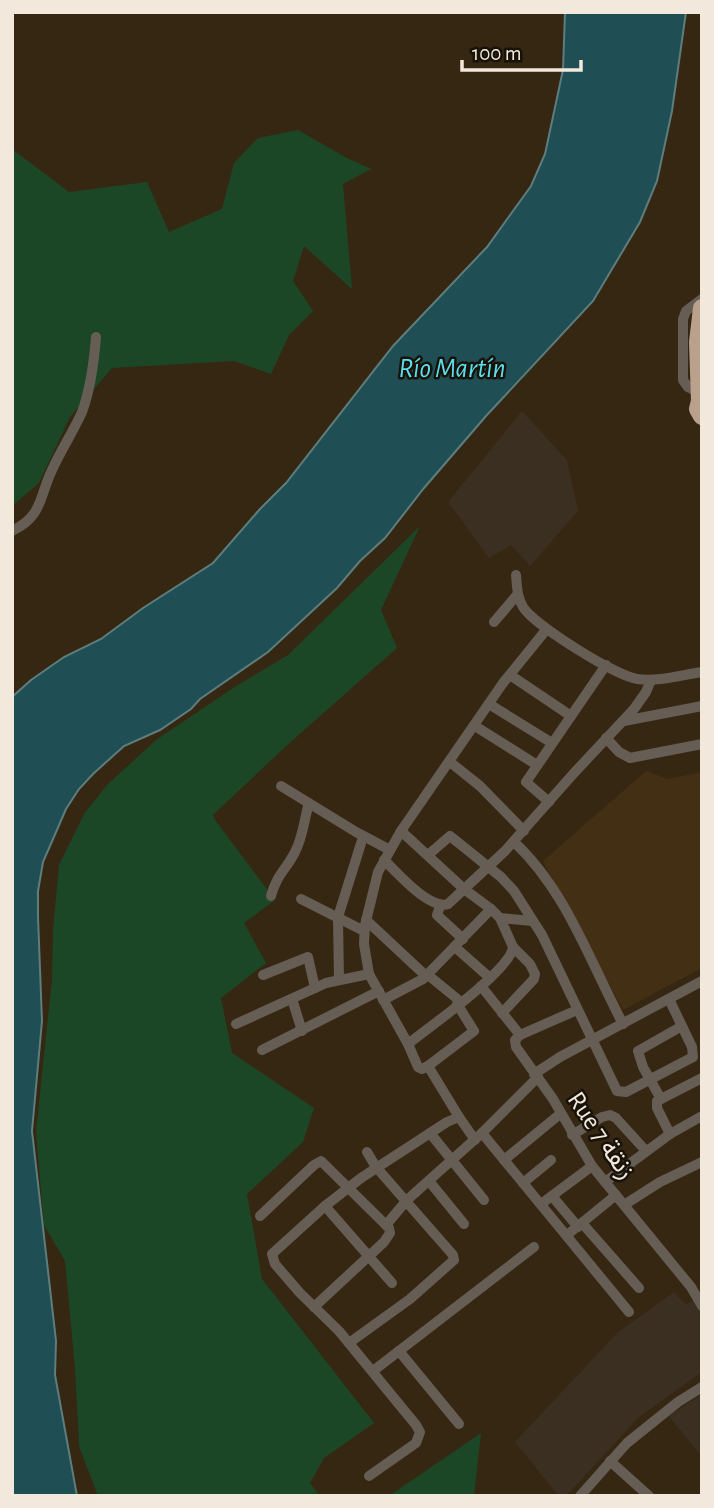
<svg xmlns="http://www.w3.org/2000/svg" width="714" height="1508" viewBox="0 0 714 1508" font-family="'Alegreya Sans','Noto Sans Arabic',sans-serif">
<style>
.industrial{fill:#3b2f21}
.built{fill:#422f14}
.green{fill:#1c4726}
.water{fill:#1f4f54;stroke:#5e7d7d;stroke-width:2}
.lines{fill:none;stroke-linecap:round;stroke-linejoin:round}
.street{stroke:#665d54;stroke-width:10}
.highway{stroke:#b9a18d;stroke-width:18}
.labels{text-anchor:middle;stroke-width:5;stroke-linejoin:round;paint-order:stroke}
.street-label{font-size:26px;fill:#f2e9dc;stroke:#181209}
.water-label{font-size:28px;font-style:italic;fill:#5adfef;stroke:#181209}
</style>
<rect width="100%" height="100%" fill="#362713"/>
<g class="industrial">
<polygon points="522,411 567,460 578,511 530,566 511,545 489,558 448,502"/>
<polygon points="674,1292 686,1305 702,1294 702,1372 639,1417 566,1496 559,1496 515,1442 617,1333"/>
<polygon points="702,1394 702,1457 669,1416"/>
</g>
<polygon class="built" points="646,771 668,779 702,772 702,968 623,1010 543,861"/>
<g class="green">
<polygon points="298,130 345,157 371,169 343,184 352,289 304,246 293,281 313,311 289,335 271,374 234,361 112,368 70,417 39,483 12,506 12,149 69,192 147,182 169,232 222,209 234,163 258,138"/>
<polygon points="420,526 381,610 397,648 285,747 213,815 215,820 275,900 244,923 266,963 221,998 232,1053 314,1108 303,1142 247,1194 262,1279 374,1423 324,1458 310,1483 320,1496 98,1496 79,1446 75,1368 65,1261 44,1225 36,1132 52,979 53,930 59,865 84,814 107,785 156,740 233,688 288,655"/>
<polygon points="481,1433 474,1496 389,1496"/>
</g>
<polygon class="water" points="565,12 686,12 672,111 657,181 640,222 593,301 486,416 424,488 385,538 360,561 337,588 268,652 200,699 191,709 160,730 124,746 93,774 79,789 66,809 43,862 38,891 38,917 42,1021 32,1131 56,1341 55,1375 77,1496 12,1496 12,697 31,680 64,657 101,639 143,608 213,563 260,509 286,483 393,346 487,247 531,186 545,154 563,70"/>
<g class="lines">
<g class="street">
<polyline points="700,393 688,387 683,380 683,319 686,311 702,299"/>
<path d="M12,531C43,516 39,497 52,470C61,450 73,432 82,412C91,388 94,362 96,337"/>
<path d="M516,575C517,586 517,597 523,607C534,625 616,676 637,679C658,682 681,675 702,672"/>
<polyline points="494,622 517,595"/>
<polyline points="510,675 571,716"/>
<polyline points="489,704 552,743"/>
<polyline points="624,721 702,706"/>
<polyline points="475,726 537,765"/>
<polyline points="606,738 619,752 630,758 702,744"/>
<polyline points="450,762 480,786 524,831"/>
<polyline points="281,786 356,832 390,850"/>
<polyline points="549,802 526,782 606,665"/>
<polyline points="401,831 464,889 491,909 500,918 532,921"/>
<path d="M514,842C566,890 590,962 623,1024"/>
<polyline points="428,855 450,836 501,877 514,891 542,935 617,1091 626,1092 693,1057 692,1047 669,999"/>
<path d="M384,860C398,873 429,910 448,904L505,851L574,773L634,709L646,692L651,680"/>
<path d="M271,896C277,874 286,870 295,852C303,837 304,820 309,803"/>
<polyline points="301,899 364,931"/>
<polyline points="440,906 437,915 463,939"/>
<polyline points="366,920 426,976"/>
<polyline points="455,947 490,978"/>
<polyline points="369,974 364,944 365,925 378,872 401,831 503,683 546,630"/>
<polyline points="263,975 308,957 315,988"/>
<polyline points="428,975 461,1002"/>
<polyline points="339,980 338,917 363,837"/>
<polyline points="481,986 520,1035 515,1040 516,1047 553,1099 592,1166 691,1287 702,1306"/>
<polyline points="292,999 302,1031"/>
<polyline points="383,1000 423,979 491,909"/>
<polyline points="457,1004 474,1031 428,1066 459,1117"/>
<polyline points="502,1013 534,979 535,974 530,964 513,947"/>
<path d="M236,1024L326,983L369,974L408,1044C429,1027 511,970 513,947L500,918"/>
<polyline points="520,1035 577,1010"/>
<polyline points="408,1044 418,1067 422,1069 428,1066"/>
<polyline points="262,1050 379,991"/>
<polyline points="534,1074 560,1057 702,981"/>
<polyline points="661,1099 643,1067 638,1051 682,1026"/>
<polyline points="430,1133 484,1200"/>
<polyline points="482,1133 629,1312"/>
<polyline points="670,1134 657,1108 657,1101 702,1078"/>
<polyline points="572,1135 602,1117 610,1115 616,1118 646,1151"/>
<polyline points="504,1160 560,1114"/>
<polyline points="429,1181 464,1224"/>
<polyline points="605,1182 670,1134 702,1116"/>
<polyline points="523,1183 551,1160"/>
<polyline points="552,1196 578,1227"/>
<polyline points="541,1204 592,1166"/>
<polyline points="624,1205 660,1182 702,1162"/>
<polyline points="325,1206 392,1283"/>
<polyline points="260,1216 314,1165 321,1161 389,1228 390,1233 384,1242 314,1307"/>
<polyline points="582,1223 639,1288"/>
<polyline points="386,1225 407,1200 482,1133 538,1077"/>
<polyline points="567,1235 616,1195"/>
<polyline points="349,1343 410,1299 454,1260 453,1255 376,1167 367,1152"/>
<polyline points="399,1351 459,1424"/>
<polyline points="373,1371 534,1247"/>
<polyline points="610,1461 649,1496"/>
<polyline points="369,1476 416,1443 420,1432 416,1425 339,1331 300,1293 275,1264 272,1254 325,1206 361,1178 447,1122 459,1117 475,1140"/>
<polyline points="580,1496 627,1443 678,1402 702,1387"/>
</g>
<polyline class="highway" points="702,308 698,342 700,401 698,409 702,416"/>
</g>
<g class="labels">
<g class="street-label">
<text transform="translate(602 1135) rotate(56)" y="9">Rue 7 زنقة</text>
</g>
<g class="water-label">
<text x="452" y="377">Río Martín</text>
</g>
</g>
<rect width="714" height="1508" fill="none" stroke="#f2e9dc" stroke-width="28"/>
<path d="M462 60v10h119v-10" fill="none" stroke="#f2e9dc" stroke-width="3.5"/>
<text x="472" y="60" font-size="21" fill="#f2e9dc" stroke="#181209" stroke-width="5" paint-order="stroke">100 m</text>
</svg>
